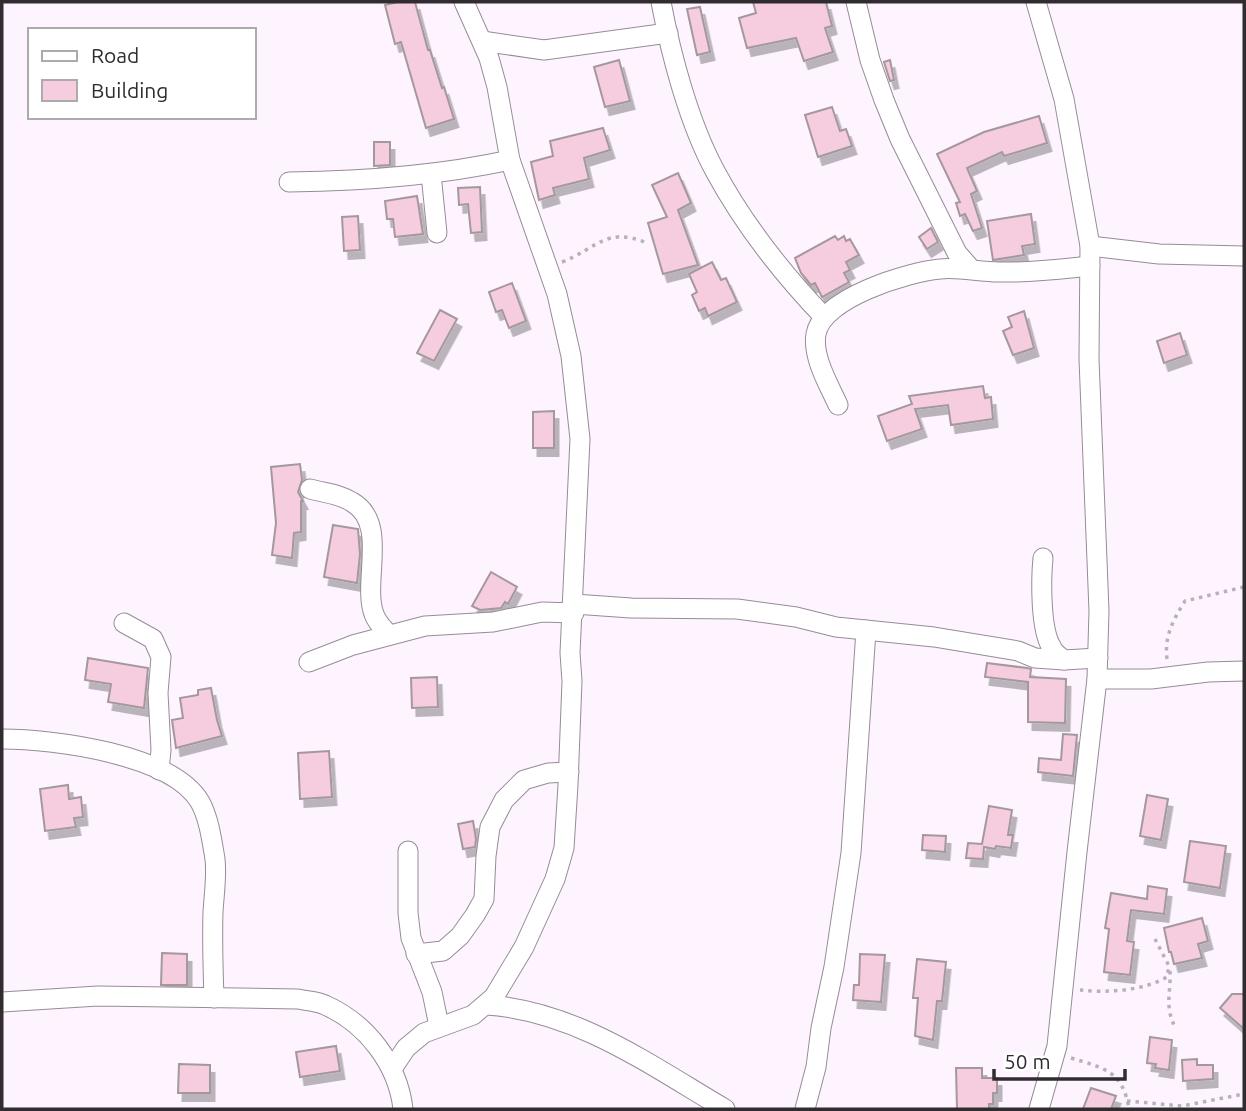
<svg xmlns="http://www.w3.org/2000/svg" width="1246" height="1111" viewBox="0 0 1246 1111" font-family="Ubuntu,sans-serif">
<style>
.building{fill:#f5cdde;stroke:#a5989d;stroke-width:2;filter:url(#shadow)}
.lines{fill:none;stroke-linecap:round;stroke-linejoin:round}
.minor-casing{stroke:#968c96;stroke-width:21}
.path{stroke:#b9b1ba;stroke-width:3.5;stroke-dasharray:3.5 5;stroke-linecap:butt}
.minor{stroke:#fff;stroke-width:19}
</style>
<defs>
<filter id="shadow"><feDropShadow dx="4.5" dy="8" stdDeviation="0" flood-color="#0004"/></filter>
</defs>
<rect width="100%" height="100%" fill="#fef4ff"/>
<g class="building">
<polygon points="398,2 415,2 428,50 430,50 442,88 444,87 454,119 426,128 401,42 395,44 385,5"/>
<polygon points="753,2 826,2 832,26 825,28 833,52 804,61 796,38 747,48 739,18 756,13"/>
<polygon points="700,7 710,52 697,55 687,9"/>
<polygon points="619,60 630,101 605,107 594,67"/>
<polygon points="890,60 894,80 890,81 884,62"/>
<polygon points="832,107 840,131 846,129 852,146 818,157 805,115"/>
<polygon points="1039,116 1047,143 1004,156 1002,152 967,168 977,191 971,194 982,228 973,231 965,214 960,216 956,203 960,202 937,154 984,132"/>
<polygon points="603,128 610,150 584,158 589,179 553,188 555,195 539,200 531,162 553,156 550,141"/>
<polygon points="374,142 390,142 390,165 374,166"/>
<polygon points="678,173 691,203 678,210 698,265 663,274 648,223 667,217 652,185"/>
<polygon points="480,187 482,232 471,233 468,204 459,205 458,188"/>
<polygon points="417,196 423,234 395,237 393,219 387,219 385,201"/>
<polygon points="1031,214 1035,244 1022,246 1024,255 993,260 987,221"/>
<polygon points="358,216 360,250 344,251 342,217"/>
<polygon points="931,228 938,242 927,249 919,237"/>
<polygon points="835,236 838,240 844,236 846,241 850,239 859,255 846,262 850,270 844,273 849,282 822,297 815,283 811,285 801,273 795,258"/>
<polygon points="712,262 721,280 726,278 737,302 708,316 705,308 699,311 692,295 697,292 689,274"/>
<polygon points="512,283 526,321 509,328 502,310 496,312 489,292"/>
<polygon points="440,310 457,319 434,361 417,353"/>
<polygon points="1024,311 1034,348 1013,355 1003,331 1012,327 1008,317"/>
<polygon points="1180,333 1187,355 1164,363 1157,341"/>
<polygon points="983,386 985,398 991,397 993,419 951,425 948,405 915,409 922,429 887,441 878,416 912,404 909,396"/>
<polygon points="554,411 554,448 533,448 533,412"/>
<polygon points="300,464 302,480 298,492 303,501 301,501 301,532 294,533 292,558 272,555 276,523 271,467"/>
<polygon points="333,525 358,529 360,554 357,583 324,577"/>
<polygon points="491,572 517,587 508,604 505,602 501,608 480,610 472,606"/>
<polygon points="88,658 148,668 144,708 108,702 111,684 85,680"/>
<polygon points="987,663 1027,668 1031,669 1030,677 1066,679 1065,723 1028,722 1028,682 985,677"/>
<polygon points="437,677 438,707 412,708 411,678"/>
<polygon points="211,688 217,720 222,736 176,748 172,720 183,718 180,698 198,695 198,690"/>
<polygon points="1063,734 1077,735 1073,776 1038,772 1039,758 1061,760"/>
<polygon points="329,751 332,797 300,799 298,753"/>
<polygon points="68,785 69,799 81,797 83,817 74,818 76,827 45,831 40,789"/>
<polygon points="1147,795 1168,799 1161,840 1140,836"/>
<polygon points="989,806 1012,810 1008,835 1013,835 1011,848 996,846 995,849 984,847 983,859 966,858 968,843 982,844"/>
<polygon points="473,821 476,839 475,847 463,849 458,824"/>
<polygon points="923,835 946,836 945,852 922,850"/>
<polygon points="1190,841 1226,846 1220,888 1184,882"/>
<polygon points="1148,886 1167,889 1164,914 1131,910 1127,941 1134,942 1130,975 1104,972 1109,929 1105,928 1111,893 1147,899"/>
<polygon points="1202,918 1208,941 1198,944 1202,958 1174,964 1171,952 1169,952 1164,928"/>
<polygon points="162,953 187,954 187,985 161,985"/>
<polygon points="860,954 885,955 881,1002 853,1000 854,985 859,985"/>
<polygon points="917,959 946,962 942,1001 937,1001 933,1040 915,1036 918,998 913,998"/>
<polygon points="1232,994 1244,994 1244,1029 1220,1008"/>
<polygon points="1150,1037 1172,1040 1169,1070 1155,1068 1156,1064 1147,1063"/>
<polygon points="336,1046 340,1071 300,1077 296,1052"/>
<polygon points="1197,1059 1197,1065 1213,1065 1213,1079 1183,1081 1182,1060"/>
<polygon points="179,1064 210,1065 210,1093 178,1093"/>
<polygon points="956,1068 982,1068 982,1078 997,1078 997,1093 993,1093 993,1104 989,1104 989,1109 957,1109"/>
<polygon points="1091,1088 1116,1096 1111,1109 1083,1109"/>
</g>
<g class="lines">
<g class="minor-casing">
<g id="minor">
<path d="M661,2C671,55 689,123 715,171C743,223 783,274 824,317"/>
<polyline points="856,2 870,60 884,100 900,139 957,253 971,269"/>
<polyline points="1036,2 1064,99 1090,246 1089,359 1099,611 1097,679 1077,852 1057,1046 1039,1109"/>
<polyline points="482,41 544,50 668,33"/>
<polyline points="431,174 437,233"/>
<path d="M289,182C364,181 437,176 510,160"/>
<polyline points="1090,246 1159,254 1244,256"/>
<path d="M838,405C829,385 812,357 816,334C822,298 908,272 940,269C960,267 979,272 999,272C1029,273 1060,269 1090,266"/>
<path d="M310,489C324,493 340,494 352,502C389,523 362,582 374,614C377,623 383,628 389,635"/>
<path d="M1043,558C1041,579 1040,630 1052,648C1054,653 1060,657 1064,660"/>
<polyline points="574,604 631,608 737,609 796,617 836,627 934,637 1018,651 1035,658 1064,660 1098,658"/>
<polyline points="124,623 153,639 161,657 158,693 161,750 159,770"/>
<polyline points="309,662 353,645 425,626 493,622 542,612 574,613"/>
<polyline points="1097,679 1151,679 1208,672 1244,671"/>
<path d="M2,739C53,739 172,754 200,802C209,818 212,841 215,859C217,876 214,895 213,912C212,941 213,969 214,998"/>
<polyline points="408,851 408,913 411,938 432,992 439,1026"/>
<polyline points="416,954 443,951 460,936 475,915 484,899 486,856 490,827 504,800 524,780 548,773 569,772"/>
<path d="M2,1002L98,996L298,999C307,1001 317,1001 325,1005C366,1023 398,1064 403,1109"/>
<path d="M487,1005C576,1011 650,1065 725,1109"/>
<polyline points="392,1069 406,1048 424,1033 473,1015 494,997 524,947 555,879 564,848 568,785 572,681 570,653 580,439 571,356 557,294 510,160 497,87 489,58 464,2"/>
<polyline points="805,1109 816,1067 821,1028 834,967 851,853 866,630"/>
</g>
</g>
<g class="path">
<path d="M562,262C598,248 606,226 647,243"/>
<path d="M1167,659C1164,637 1173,620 1185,601L1244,587"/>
<path d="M1170,971C1171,994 1164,1007 1176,1029"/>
<path d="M1080,990C1107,993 1143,991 1167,977L1169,966L1155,939"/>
<path d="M1071,1058C1104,1068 1123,1071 1129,1109"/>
<polyline points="1127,1101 1182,1106 1244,1094"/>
</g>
<use href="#minor" class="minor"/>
</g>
<rect width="1246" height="1111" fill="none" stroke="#302c30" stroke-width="7"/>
<rect x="28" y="28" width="228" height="91" fill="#ffffff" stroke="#acabac" stroke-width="2"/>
<rect x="42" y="51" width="35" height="10" fill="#ffffff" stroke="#acabac" stroke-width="2"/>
<text x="91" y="63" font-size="21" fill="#302c30">Road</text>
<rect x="42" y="80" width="35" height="21" fill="#f5cdde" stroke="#acabac" stroke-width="2"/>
<text x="91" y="98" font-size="21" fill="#302c30">Building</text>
<path d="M994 1069v10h131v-10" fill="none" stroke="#302c30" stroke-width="3.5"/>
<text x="1004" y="1069" font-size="21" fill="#302c30" stroke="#ffffff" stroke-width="5" paint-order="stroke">50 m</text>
</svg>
